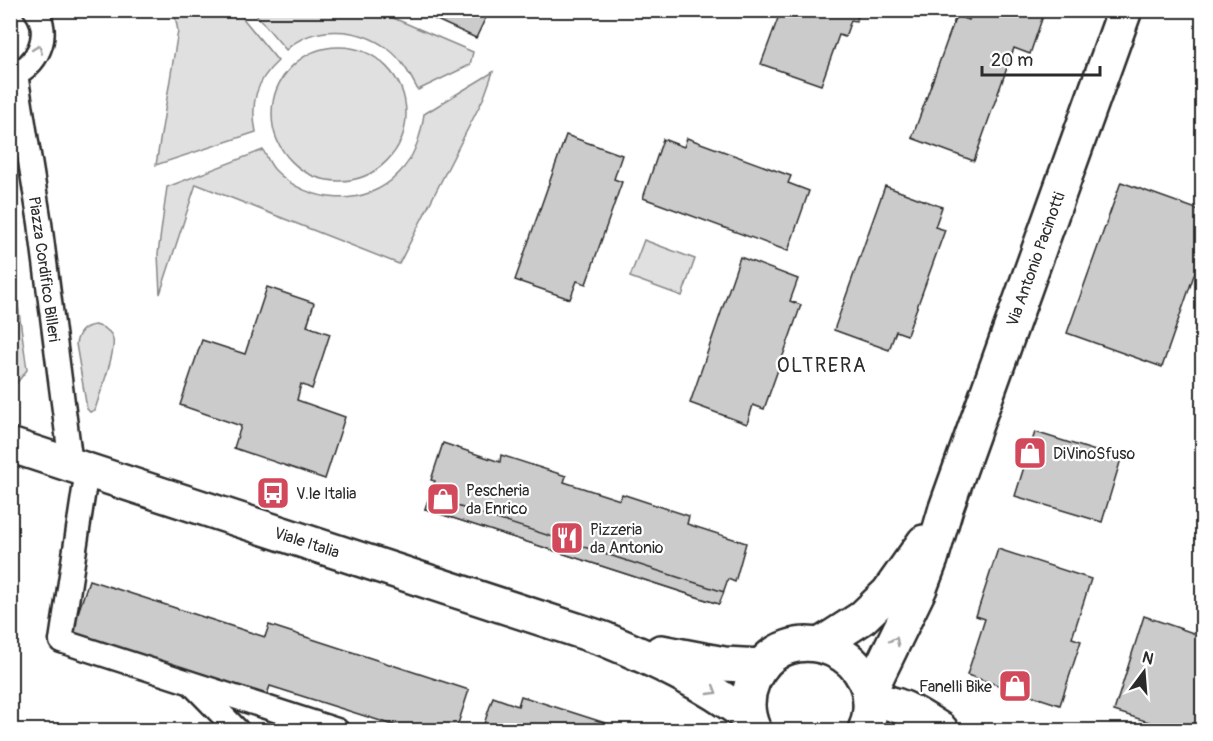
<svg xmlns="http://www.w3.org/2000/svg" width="1213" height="741" viewBox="0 0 1213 741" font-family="Pangolin,sans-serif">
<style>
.green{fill:#e0e0e0;stroke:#868686;stroke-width:1.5}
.building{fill:#cbcbcb;stroke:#2b2b2b;stroke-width:1.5}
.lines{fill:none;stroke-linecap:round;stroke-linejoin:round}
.lane-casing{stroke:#2b2b2b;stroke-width:27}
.street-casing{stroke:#2b2b2b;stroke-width:38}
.secondary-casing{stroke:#2b2b2b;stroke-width:38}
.lane{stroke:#fff;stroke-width:22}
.street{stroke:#fff;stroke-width:33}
.secondary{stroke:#fff;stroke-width:33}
.oneway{stroke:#a0a0a0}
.labels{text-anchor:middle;stroke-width:4.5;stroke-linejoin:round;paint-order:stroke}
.street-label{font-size:16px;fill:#2b2b2b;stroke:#fff}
.poi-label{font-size:16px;fill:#2b2b2b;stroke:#fff;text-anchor:start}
.quarter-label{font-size:20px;letter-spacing:1.5px;fill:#2b2b2b;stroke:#fff}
</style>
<rect width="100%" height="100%" fill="#fff"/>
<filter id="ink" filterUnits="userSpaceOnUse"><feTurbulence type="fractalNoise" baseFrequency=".0167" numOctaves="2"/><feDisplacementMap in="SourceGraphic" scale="12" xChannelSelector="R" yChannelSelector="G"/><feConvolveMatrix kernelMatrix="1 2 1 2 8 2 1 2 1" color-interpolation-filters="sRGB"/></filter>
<g filter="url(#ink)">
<g class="green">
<path d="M174,11H237L278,61C256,81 250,103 256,132L156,165L178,31Z"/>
<path d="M253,11H377L473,52L470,65L418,90C410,75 402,59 388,49C359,27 313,24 286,50Z"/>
<circle cx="339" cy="114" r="67"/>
<path d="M493,72L484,97L399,264L196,184L160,294L158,254L167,187L263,150C267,157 270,165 275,170C308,204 366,209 399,173C415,157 421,136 424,114Z"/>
<polygon points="644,240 695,259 682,296 630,277"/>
<polygon points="11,254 27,370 12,389 10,388"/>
<path d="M95,325C104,327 111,331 113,339C116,353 99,395 95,410L90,412L87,409L76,344C78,332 84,326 95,325Z"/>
</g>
<g class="building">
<polygon points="415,10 471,10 486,17 476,38"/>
<polygon points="781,10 860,10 856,21 851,20 845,37 839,35 821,85 761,64"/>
<polygon points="972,10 1045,10 1030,54 1014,48 974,161 912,138 956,16 969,20"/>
<polygon points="566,135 622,155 614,179 622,182 586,284 577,281 570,299 515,280"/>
<polygon points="687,138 791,176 788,183 809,191 788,251 643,198 663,139 684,147"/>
<polygon points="1121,182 1202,211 1202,252 1162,367 1067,333"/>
<polygon points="885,186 942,207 935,227 945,230 907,335 896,331 889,350 834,330"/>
<polygon points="740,257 798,279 790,301 801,305 764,409 753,405 747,424 690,403"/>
<polygon points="267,287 314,303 307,326 330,334 312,389 301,384 297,400 345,417 325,479 234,448 241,426 180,405 202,340 245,354"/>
<polygon points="1035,432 1121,459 1102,522 1015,496"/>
<polygon points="443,443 500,462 501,455 566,476 564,482 620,500 622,494 689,516 687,524 746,543 735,582 728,579 719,604 425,509 435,481 431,480"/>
<polygon points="429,497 724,592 719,604 425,509"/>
<polygon points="998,549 1091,579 1072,638 1081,641 1060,705 967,675 985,619 976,616"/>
<polygon points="89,580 265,637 269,625 469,690 456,730 409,730 270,686 266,697 71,634"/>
<polygon points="1144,616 1202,636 1202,730 1168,730 1168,728 1114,711"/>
<polygon points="521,696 624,729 482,730 493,697 518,706"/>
</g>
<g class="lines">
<g class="lane-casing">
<g id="lane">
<polyline points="16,74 40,223 71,465"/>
<path d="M10,75C37,69 53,33 35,10"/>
<polyline points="87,470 61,641 337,730"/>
<polyline points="194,686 237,730"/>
</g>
</g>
<g class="street-casing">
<path id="street" d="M870,701C897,700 919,716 941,730"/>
</g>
<g class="secondary-casing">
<g id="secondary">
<path d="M10,445L604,639C655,660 704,683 749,717"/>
<polyline points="820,645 862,618 888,593 924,542"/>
<polyline points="661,652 724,664 762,666"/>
<polyline points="869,693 920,588 931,559 946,508 1125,10"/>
<path d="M754,730C747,715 746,697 753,681C785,608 895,654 865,730"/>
</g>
</g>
<use href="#lane" class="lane"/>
<use href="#street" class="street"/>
<use href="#secondary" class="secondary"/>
</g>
<defs><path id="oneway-chevron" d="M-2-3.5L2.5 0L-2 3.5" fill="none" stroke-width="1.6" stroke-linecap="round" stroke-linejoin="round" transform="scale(1.5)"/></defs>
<g class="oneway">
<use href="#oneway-chevron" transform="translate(38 49) rotate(-70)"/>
<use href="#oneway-chevron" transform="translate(895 641) rotate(-63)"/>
<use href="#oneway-chevron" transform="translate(713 691) rotate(31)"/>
</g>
</g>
<defs>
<g id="shop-square" transform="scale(1.725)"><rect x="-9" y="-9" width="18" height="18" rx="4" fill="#d1495b" stroke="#fff"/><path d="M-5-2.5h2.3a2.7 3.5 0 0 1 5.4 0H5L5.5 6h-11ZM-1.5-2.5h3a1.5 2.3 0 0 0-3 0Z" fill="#fff"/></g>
<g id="bus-square" transform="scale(1.725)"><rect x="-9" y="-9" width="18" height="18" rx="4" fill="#d1495b" stroke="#fff"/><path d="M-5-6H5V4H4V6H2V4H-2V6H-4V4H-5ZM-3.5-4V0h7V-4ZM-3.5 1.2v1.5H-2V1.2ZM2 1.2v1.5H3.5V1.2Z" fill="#fff"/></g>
<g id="restaurant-square" transform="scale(1.725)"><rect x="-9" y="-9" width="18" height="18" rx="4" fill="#d1495b" stroke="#fff"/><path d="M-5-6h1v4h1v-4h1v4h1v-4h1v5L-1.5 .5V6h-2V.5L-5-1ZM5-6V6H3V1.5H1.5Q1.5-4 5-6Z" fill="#fff"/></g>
</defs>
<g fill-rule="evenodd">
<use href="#shop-square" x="1030" y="453"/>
<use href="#bus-square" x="273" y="493"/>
<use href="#shop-square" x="443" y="499"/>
<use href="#restaurant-square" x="567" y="538"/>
<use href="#shop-square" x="1015" y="686"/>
</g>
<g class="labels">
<g class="street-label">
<text transform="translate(1035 259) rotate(-70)" y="6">Via Antonio Pacinotti</text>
<text transform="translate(45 269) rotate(82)" y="6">Piazza Cordifico Billeri</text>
<text transform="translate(307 542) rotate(18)" y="6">Viale Italia</text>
</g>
<g class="poi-label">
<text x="1053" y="459">DiVinoSfuso</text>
<text x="466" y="496">Pescheria<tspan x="466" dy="18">da Enrico</tspan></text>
<text x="296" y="499">V.le Italia</text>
<text x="590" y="535">Pizzeria<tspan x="590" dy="18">da Antonio</tspan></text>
<text x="992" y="692" text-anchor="end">Fanelli Bike</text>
</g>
<g class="quarter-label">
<text x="822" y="372">OLTRERA</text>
</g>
</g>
<rect width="1213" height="741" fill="none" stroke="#fff" stroke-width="36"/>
<rect x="18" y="18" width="1177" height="705" fill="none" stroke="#2b2b2b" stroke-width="2" filter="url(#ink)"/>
<g transform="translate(1144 672) rotate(16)" stroke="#ffffff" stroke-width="4.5" paint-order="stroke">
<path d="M0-4.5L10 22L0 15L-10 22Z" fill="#2b2b2b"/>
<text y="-9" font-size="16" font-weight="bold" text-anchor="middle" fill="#2b2b2b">N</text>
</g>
<path d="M982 66v9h118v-9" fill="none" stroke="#2b2b2b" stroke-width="3"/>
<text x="991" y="66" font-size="18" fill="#2b2b2b" stroke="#ffffff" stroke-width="4.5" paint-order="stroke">20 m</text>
</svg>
